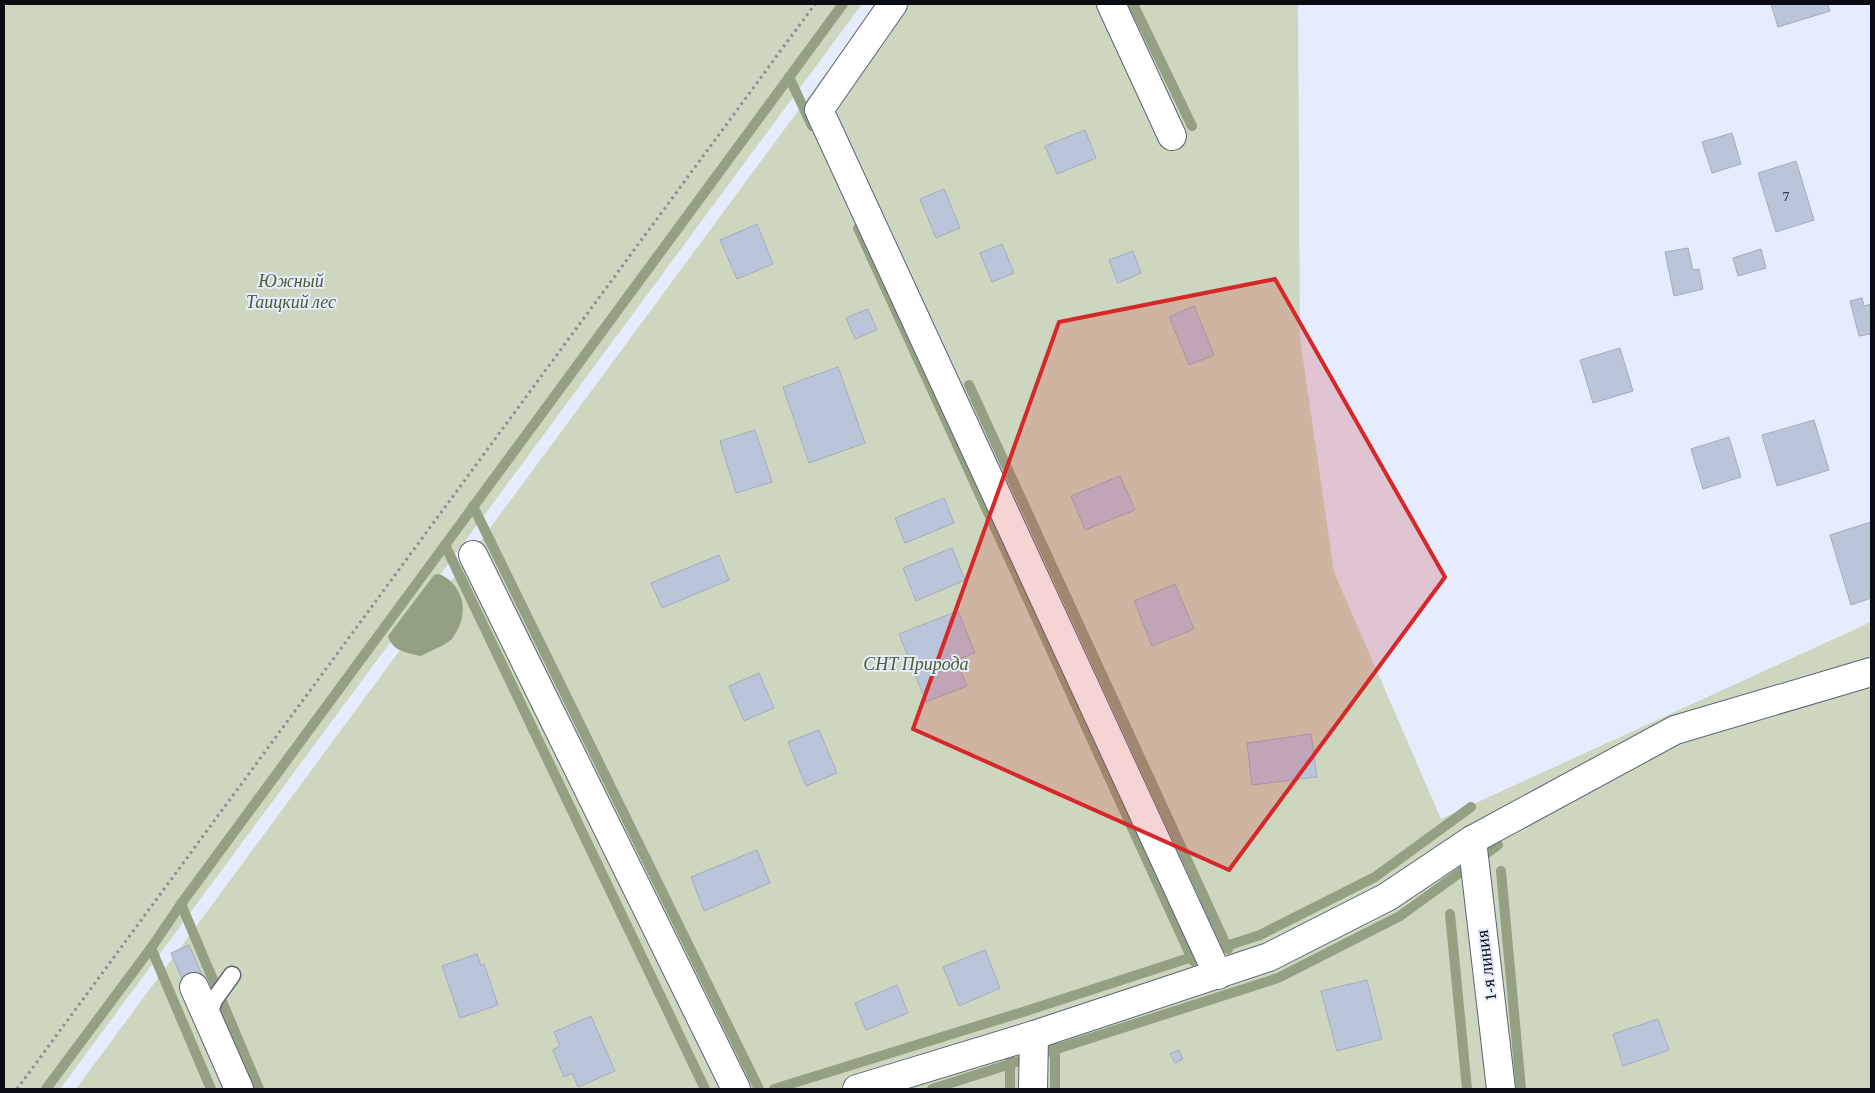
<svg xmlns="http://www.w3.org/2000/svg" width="1875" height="1093" viewBox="0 0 1875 1093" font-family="'Crimson Pro',serif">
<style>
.green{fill:#cdd7c0}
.water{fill:#93a082}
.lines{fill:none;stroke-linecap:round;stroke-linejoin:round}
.stream{stroke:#93a082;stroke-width:10}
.building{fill:#bbc5da;stroke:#a2acc0}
.service-casing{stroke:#5a6375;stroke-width:19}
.minor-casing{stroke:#5a6375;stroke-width:30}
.path{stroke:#858b97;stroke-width:3;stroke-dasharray:2.5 4;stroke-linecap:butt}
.service{stroke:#fff;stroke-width:16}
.minor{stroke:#fff;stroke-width:28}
.marked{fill:#d62828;fill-opacity:0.2;stroke:#d62828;stroke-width:4;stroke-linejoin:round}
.labels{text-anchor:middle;stroke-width:4;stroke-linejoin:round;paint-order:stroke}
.number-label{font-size:15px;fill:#363a45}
.park-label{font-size:18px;font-style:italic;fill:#4c5e2e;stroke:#e4ecfd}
.street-label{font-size:18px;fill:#090c13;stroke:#e4ecfd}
</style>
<rect width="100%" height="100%" fill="#e4ecfd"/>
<g class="green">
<polygon points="4,4 862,4 60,1089 4,1089"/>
<polygon points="877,4 1298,4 1300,338 1334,572 1441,819 1871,622 1871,1089 76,1089"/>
</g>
<path class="water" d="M439,574C461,583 469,608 458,629C456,632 454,636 452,639C444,646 430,651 421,656C407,653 392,651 388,636L434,575Z"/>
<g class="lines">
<g class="stream">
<polyline points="1133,4 1192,126"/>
<polyline points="789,77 812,126"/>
<polyline points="858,228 1193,961"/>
<polyline points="969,385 1228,949"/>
<polyline points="473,506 759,1089"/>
<polyline points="445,545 705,1089"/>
<polyline points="1501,871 1521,1089"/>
<polyline points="181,904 259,1089"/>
<polyline points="1450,914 1467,1089"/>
<polyline points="151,948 211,1089"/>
<polyline points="46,1089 151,948 181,904 843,4"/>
<polyline points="774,1089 1026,1011 1260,935 1375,877 1471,807"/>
<polyline points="932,1089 1278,978 1400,916 1498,845"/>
<polyline points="1010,1089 1010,1054"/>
<polyline points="1055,1089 1055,1045"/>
</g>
</g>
<g class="building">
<polygon points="1771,4 1828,4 1830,11 1778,27"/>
<polygon points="1085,130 1096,158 1057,174 1045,146"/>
<polygon points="1732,133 1741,164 1712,173 1702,142"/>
<polygon points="1796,161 1814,220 1776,232 1758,173"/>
<polygon points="944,189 960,228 936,238 920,199"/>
<polygon points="757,224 773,264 737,279 720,240"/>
<polygon points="1002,244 1014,273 992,282 980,253"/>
<polygon points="1688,248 1693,270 1699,269 1703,289 1674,296 1665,252"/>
<polygon points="1761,249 1766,268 1738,276 1733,258"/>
<polygon points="1133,251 1141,273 1118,283 1109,260"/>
<polygon points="1862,298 1864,306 1871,304 1871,334 1859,336 1850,301"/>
<polygon points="1194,306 1214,355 1189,365 1169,317"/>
<polygon points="868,309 877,330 855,339 846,318"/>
<polygon points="1620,348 1633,391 1593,403 1580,360"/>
<polygon points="838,367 865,443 809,463 783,387"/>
<polygon points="1814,420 1829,470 1777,486 1762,435"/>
<polygon points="755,430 772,482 736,493 720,441"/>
<polygon points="1729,437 1741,477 1703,489 1691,449"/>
<polygon points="1120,476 1135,510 1085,530 1071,496"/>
<polygon points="944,498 954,523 905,543 895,518"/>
<polygon points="1871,522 1871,598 1851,605 1830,535"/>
<polygon points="952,548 965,580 916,601 903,568"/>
<polygon points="719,555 729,580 662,608 651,583"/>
<polygon points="1175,584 1194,629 1152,646 1134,601"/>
<polygon points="958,611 975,653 956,660 967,686 926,702 899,634"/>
<polygon points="759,673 774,708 744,721 729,686"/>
<polygon points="819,730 837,773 806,786 788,742"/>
<polygon points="1311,734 1317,777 1252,785 1247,743"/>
<polygon points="757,850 770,883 704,911 691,877"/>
<polygon points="189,945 202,975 184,983 171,953"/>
<polygon points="985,950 1000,988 959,1006 943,967"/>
<polygon points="477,954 481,966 484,964 498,1005 460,1018 442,966"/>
<polygon points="1367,980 1382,1039 1337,1051 1321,991"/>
<polygon points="897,985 908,1013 866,1030 855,1003"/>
<polygon points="591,1016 615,1071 578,1087 572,1073 564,1077 553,1050 560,1046 554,1032"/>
<polygon points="1658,1019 1669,1050 1623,1066 1613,1034"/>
<polygon points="1179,1050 1183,1059 1175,1063 1170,1054"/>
</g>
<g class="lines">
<g class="service-casing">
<polyline id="service" points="208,1018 214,1000 232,975"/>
</g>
<g class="minor-casing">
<g id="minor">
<polyline points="893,4 819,110 1218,975"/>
<polyline points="1111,4 1172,136"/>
<polyline points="473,555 736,1089"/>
<polyline points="1472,840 1501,1089"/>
<polyline points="194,987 239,1089"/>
<polyline points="857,1089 1034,1035 1269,957 1387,897 1472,840 1675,730 1871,672"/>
<polyline points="1033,1089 1034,1035"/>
</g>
</g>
<polyline class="path" points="17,1089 815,4"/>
<use href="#service" class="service"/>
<use href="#minor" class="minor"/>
</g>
<path class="marked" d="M1275,279L1445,577L1229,870L913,729L1059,322Z"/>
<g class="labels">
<g class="number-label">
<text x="1786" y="201">7</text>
</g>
<g class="park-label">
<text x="291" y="287">Южный<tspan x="291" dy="21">Таицкий лес</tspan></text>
<text x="916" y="670">СНТ Природа</text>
</g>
<g class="street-label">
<text transform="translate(1486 965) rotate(-97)" y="6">1-я линия</text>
</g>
</g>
<rect width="1875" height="1093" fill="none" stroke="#090c13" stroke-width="10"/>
</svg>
